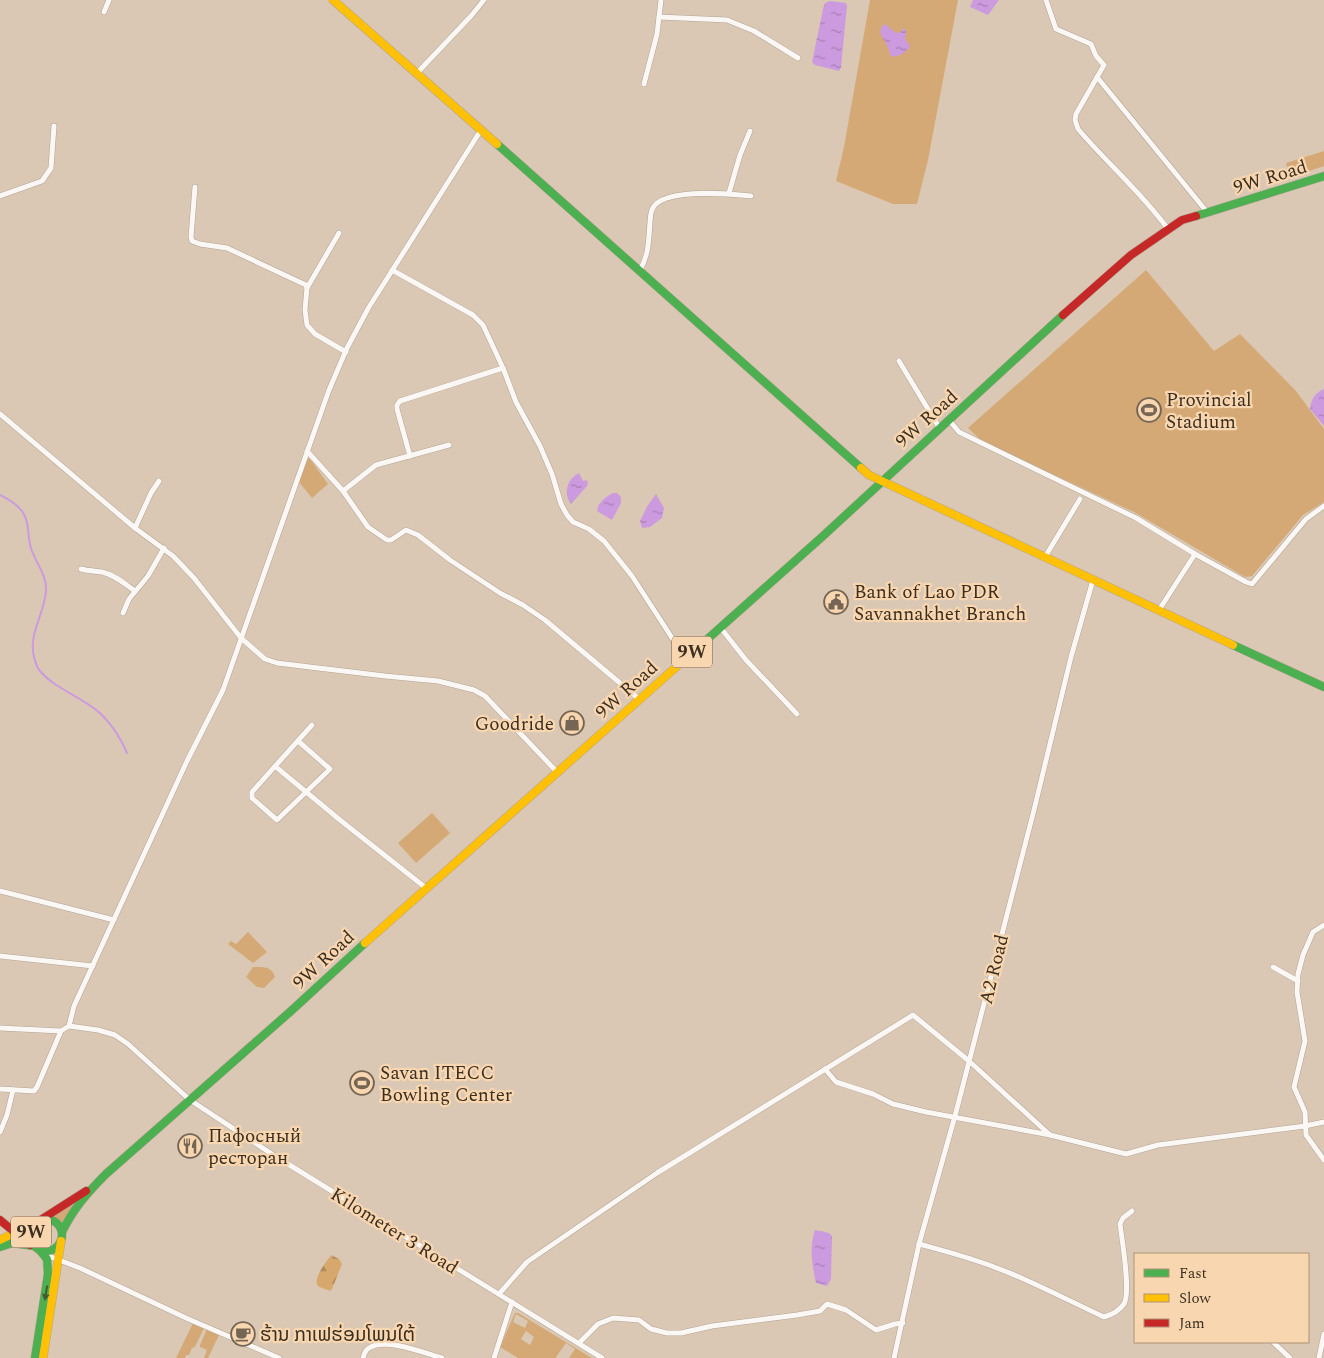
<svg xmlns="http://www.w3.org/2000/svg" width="1324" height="1358" viewBox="0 0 1324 1358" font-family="Spectral,'Noto Sans Lao',serif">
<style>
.green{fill:#d4a976;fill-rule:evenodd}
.forest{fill:url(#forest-firs)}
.water{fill:url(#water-ripples)}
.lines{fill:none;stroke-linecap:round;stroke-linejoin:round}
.stream{stroke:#cc9adf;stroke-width:2}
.street-casing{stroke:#b2a494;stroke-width:6}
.fast-casing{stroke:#b2a494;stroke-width:9}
.slow-casing{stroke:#b2a494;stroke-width:9}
.jam-casing{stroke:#b2a494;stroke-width:9}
.street{stroke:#faf7f4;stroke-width:5}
.fast{stroke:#4caf50;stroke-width:8}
.slow{stroke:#ffc107;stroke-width:8}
.jam{stroke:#c62828;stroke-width:8}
.oneway{fill:#425c31}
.labels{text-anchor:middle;stroke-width:4.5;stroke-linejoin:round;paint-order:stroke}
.shield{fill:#f8d6b0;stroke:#74614b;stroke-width:1}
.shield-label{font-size:18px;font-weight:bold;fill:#3c2f20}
.street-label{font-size:19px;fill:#3c2f20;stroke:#f8d6b0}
.poi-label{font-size:19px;fill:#3c2f20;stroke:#f8d6b0;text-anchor:start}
</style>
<defs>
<pattern id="forest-firs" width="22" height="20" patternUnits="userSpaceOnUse" patternTransform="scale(1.25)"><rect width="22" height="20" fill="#d6a86e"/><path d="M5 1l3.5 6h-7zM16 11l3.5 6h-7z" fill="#af895a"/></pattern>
<pattern id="water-ripples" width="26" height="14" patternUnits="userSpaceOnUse" patternTransform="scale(1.25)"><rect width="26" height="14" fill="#cc9adf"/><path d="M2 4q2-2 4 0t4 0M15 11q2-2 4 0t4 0" fill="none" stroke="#a77eb4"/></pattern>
</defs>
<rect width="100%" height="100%" fill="#dbc8b4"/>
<g class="green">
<polygon points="870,0 958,0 928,160 917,204 893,204 836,181 844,147"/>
<polygon points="1324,151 1324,166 1295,176 1293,171 1289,173 1286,163"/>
<polygon points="1146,270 1214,351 1240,334 1296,391 1324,429 1324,502 1303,515 1252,576 1245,577 1134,512 983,442 968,428"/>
<polygon points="306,458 310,459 328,484 312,498 299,482"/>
<polygon points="432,813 450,833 416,863 398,843"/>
<polygon points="248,932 267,952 253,963 228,944 231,941 236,944"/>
<path d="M253,967C263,967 272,966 275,977L264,988L257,987L246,977Z"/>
<polygon points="76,1201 61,1224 52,1217"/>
<path d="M515,1313H518L592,1358H569L575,1349L566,1343L556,1357L557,1358H518L500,1347ZM516,1314L528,1321L525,1328L513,1322ZM526,1331L534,1337L530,1345L521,1339Z"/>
<polygon points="193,1323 204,1328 195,1347 192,1348 189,1355 186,1355 185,1358 176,1358"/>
<polygon points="207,1329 219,1335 208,1358 204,1358 207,1350 200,1347 200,1345"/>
</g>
<path class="forest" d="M331,1255L339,1259L342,1264L332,1289L330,1291C327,1289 320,1288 318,1286C312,1279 327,1261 331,1255Z"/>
<g class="water">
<polygon points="973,0 999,0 988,15 970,7"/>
<polygon points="830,1 846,3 847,6 841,67 839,71 815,65 812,62 823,9 825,3"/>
<path d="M885,24L896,33L901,32L903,28L906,31L905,39L910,46C907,52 898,58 891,56C889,52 888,47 886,43C882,35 876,31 885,24Z"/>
<path d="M1324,389V426L1310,409C1311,399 1315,393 1324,389Z"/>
<path d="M579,473L583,481L587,480L588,485L571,504C563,493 567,479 579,473Z"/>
<path d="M613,493H617L621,497V503L612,520L597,511C598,502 606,497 613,493Z"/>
<polygon points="656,494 664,508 662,518 650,527 642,528 640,521 648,505"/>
<path d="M815,1230L829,1233L832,1236L831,1279L827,1286L816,1283C812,1265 809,1247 815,1230Z"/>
</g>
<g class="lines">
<path class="stream" d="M0,495C8,499 16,504 22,511C30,522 27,536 31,548C35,562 47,575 46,590C45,614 28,633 34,657C35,661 37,668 40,671C56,690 84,697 102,715C113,726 121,739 127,753"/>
<g class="street-casing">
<g id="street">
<path d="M1046,0L1056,29L1091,44L1096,56L1104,65L1076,114L1075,120L1078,129C1107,163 1141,192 1168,229"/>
<polyline points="104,12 109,0"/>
<polyline points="659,17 727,20 754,31 798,58"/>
<polyline points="417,73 471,16 484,0"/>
<polyline points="1097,77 1207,212"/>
<polyline points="644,84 657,34 661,0"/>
<polyline points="195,187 191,237 192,241 200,244 227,248 306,285 307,288 305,310 307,325 315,334 346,352"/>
<polyline points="729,193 740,155 750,131"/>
<polyline points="0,196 42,181 51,168 54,126"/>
<polyline points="392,270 473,315 483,325 503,368 516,402 540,446 552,474 561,504 567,515 573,522 589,529 604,541 632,576 685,658"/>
<path d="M640,270C651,251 648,233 651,213C655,186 730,194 751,196"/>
<polyline points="307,288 339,233"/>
<polyline points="899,361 940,429"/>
<polyline points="0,414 135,528"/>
<polyline points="949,420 959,432 1136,518 1195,554 1159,610"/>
<polyline points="307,451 343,491 368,527 387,540 391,540 406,530 418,535 450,560 500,593 523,605 545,620 639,699"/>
<polyline points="410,456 397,409 397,405 400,401 503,368"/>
<polyline points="159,481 151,493 135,528 173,556 194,578 241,638 265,659 277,663 310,667 385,676 438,681 474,690 485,696 557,772"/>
<polyline points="343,491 376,465 449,445"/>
<polyline points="1195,554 1246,582 1252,584 1306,519 1324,506"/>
<polyline points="1045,557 1080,499"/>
<path d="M81,569C88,571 96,571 102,572C115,575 125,584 135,591"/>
<polyline points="123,613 129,599 148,576 164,548"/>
<polyline points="720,627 746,660 797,714"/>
<polyline points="298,741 330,769 277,820 252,798 252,792 312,725"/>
<polyline points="276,767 340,820 426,888"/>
<polyline points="0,891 114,920"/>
<polyline points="1324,925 1313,932 1303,955 1298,974 1297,992 1305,1041 1294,1087 1305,1112 1306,1135 1324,1160"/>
<polyline points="0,956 93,966"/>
<polyline points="1273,967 1298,981"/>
<polyline points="69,1026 98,1030 115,1035 128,1044 190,1100 275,1156 602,1358"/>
<polyline points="0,1028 61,1031"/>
<polyline points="825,1069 836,1082 873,1094 893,1104 926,1112 1050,1135 1126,1154 1158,1145 1305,1126 1324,1122"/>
<polyline points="0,1089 34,1091 37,1087 61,1031 69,1026 74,1006 187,761 223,690 329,390 347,348 369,307 481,130"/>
<polyline points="0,1132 7,1115 13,1090"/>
<path d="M919,1244C937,1249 956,1254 974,1260C1019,1274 1061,1297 1104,1317C1111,1315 1119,1311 1124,1304C1131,1292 1122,1240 1120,1224L1123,1218L1132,1211"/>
<polyline points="46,1255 80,1268 186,1318 279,1358"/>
<polyline points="499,1294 527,1262 657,1173 913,1015 969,1061 1050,1135"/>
<polyline points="1273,1342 1290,1358"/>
<polyline points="579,1343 598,1324 613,1318 639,1320 651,1329 667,1333 681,1333 712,1326 797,1315 820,1311 827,1304 846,1310 876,1330 895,1324 903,1323"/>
<path d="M363,1358C364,1354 365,1350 369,1348C386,1337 424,1353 442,1358"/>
<polyline points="494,1358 512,1302"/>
<polyline points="894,1358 919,1244 955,1116 1034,810 1071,657 1093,580"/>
<polyline points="1319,1358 1324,1334"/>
</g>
</g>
<g class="fast-casing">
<g id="fast">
<polyline points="497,144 861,468"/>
<polyline points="1196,216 1324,176"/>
<polyline points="1233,645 1324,687"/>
<polyline points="684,660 823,536 1063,315"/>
<circle cx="46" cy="1235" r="16"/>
<path d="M62,1232C73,1209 88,1192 106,1174L291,1011L365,943"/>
<polyline points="0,1247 12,1243 35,1246"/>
<polyline points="35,1358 48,1274 47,1259 38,1248"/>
</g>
</g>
<g class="slow-casing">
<g id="slow">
<polyline points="333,0 497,144"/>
<polyline points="861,468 869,475 1233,645"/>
<polyline points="365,943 684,660"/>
<polyline points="0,1240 35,1223"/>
<polyline points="43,1358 61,1241"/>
</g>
</g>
<g class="jam-casing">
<g id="jam">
<polyline points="1063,315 1131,255 1182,220 1196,216"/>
<polyline points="42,1219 86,1191"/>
<polyline points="0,1220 30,1245"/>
</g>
</g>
<use href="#street" class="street"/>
<use href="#fast" class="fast"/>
<use href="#slow" class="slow"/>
<use href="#jam" class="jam"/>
</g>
<defs><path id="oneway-solid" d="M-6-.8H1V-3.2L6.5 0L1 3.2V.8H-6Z" transform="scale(1.25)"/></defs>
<use class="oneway" href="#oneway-solid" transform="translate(46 1293) rotate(99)"/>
<defs>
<g id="stadium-ring" transform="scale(1.25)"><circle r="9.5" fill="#f8d6b0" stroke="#746554" stroke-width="1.5"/><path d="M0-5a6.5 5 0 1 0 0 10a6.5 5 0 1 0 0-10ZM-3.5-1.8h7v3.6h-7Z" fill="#746554"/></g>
<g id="civic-ring" transform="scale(1.25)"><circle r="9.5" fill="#f8d6b0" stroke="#746554" stroke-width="1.5"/><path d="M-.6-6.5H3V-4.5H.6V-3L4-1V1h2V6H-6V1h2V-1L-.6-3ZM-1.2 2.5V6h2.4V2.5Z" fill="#746554"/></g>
<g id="shop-ring" transform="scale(1.25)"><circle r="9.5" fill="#f8d6b0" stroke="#746554" stroke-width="1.5"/><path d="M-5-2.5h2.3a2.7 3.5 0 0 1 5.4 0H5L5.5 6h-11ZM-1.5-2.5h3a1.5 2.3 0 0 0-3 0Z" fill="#746554"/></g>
<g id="restaurant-ring" transform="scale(1.25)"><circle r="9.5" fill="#f8d6b0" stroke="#746554" stroke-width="1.5"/><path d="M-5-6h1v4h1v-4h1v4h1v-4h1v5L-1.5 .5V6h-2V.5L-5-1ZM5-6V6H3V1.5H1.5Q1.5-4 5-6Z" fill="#746554"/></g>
<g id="cafe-ring" transform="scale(1.25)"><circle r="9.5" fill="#f8d6b0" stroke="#746554" stroke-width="1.5"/><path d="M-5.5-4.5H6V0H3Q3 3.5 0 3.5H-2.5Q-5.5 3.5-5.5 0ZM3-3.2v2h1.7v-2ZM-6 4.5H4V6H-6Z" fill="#746554"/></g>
</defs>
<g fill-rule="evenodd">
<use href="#stadium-ring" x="1149" y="410"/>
<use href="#civic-ring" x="836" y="602"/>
<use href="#shop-ring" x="572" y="723"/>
<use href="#stadium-ring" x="362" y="1083"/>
<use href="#restaurant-ring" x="190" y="1146"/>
<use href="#cafe-ring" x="243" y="1334"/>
</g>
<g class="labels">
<g class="shield">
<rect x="672" y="636.5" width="40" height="31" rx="4"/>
<rect x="11" y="1216.5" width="40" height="31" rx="4"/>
</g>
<g class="shield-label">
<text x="692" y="658">9W</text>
<text x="31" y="1238">9W</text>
</g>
<g class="street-label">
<text transform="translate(1270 176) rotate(-17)" y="7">9W Road</text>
<text transform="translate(926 418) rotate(-42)" y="7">9W Road</text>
<text transform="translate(626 689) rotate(-42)" y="7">9W Road</text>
<text transform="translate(323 959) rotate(-43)" y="7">9W Road</text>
<text transform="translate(993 969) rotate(-76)" y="7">A2 Road</text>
<text transform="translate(395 1230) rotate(32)" y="7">Kilometer 3 Road</text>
</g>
<g class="poi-label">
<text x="1166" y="406">Provincial<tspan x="1166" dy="22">Stadium</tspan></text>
<text x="854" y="598">Bank of Lao PDR<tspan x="854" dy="22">Savannakhet Branch</tspan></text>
<text x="554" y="730" text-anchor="end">Goodride</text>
<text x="380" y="1079">Savan ITECC<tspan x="380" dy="22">Bowling Center</tspan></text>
<text x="208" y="1142">Пафосный<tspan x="208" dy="22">ресторан</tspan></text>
<text x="260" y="1341">ຮ້ານ ກາເຟຮ່ອມໂພນໃຕ້</text>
</g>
</g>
<rect x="1134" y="1253" width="175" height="90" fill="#f8d6b0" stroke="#ad9376"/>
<rect x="1144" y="1269" width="25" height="8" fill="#4caf50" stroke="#ad9376"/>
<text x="1179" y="1278" font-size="15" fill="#3c2f20">Fast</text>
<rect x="1144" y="1294" width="25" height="8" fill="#ffc107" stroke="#ad9376"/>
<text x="1179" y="1303" font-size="15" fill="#3c2f20">Slow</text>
<rect x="1144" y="1319" width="25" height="8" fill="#c62828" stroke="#ad9376"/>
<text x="1179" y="1328" font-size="15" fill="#3c2f20">Jam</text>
</svg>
